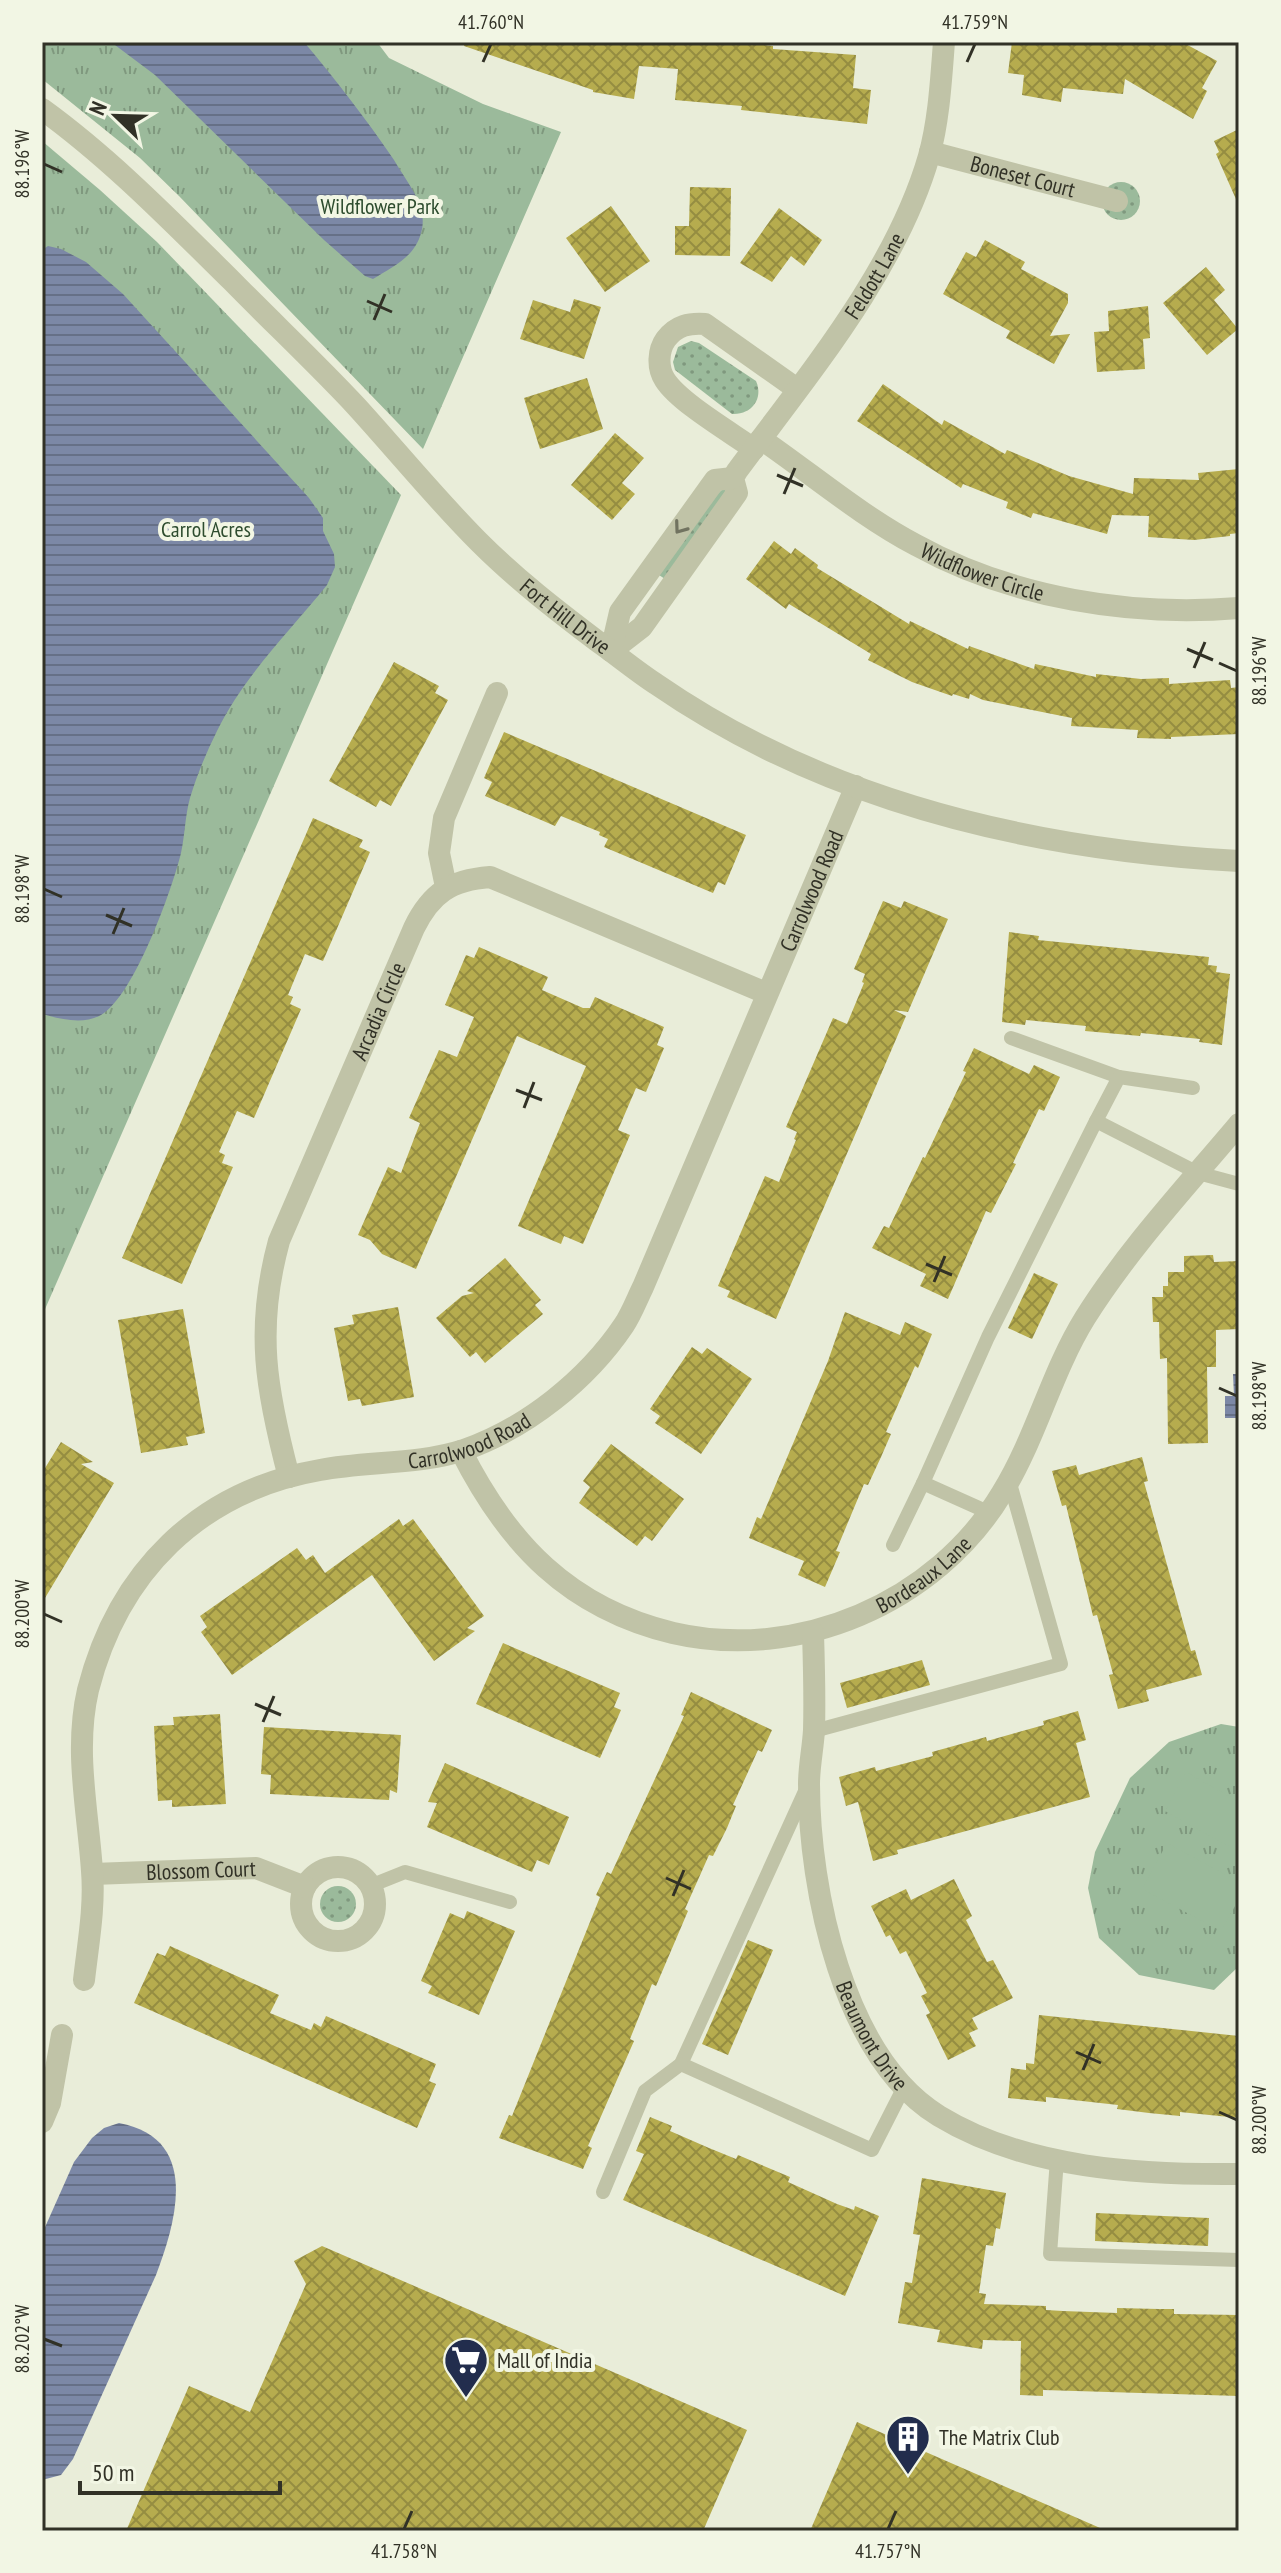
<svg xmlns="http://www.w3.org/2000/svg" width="1281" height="2573" viewBox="0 0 1281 2573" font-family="'PT Sans Narrow',sans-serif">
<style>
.grass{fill:url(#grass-dots)}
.park{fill:url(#park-tufts)}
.pitch{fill:#9bba9b}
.water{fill:url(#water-rules)}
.building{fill:url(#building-cross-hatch)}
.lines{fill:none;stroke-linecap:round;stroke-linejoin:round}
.service{stroke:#c0c3a7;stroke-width:14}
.minor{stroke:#c0c3a7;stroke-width:22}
.tertiary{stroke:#c0c3a7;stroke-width:22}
.oneway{stroke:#717360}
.ticks{fill:none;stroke:#313126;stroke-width:3}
.labels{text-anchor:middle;stroke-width:8;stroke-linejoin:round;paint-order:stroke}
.street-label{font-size:22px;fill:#313126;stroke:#f2f6e4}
.park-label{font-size:22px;fill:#2d4c2e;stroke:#f2f6e4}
.poi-label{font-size:22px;fill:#313126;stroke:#f2f6e4;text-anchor:start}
.neatline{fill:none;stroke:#313126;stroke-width:3}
.ticks-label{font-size:20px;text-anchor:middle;fill:#313126}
</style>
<defs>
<pattern id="grass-dots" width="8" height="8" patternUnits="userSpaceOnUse" patternTransform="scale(2)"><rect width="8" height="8" fill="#9bba9b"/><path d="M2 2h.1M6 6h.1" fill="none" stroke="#7f987e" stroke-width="1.8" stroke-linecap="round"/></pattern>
<pattern id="park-tufts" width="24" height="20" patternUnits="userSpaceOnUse" patternTransform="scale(2)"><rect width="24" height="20" fill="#9bba9b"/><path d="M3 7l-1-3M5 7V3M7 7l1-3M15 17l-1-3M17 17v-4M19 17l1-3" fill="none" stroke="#7f987e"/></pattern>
<pattern id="water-rules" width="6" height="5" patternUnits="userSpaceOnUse" patternTransform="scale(2)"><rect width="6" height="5" fill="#7c88a6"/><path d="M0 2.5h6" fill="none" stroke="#667087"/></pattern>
<pattern id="building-cross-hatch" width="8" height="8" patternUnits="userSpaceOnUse" patternTransform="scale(2)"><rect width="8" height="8" fill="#b6ac4e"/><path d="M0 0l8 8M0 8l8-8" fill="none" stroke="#958d41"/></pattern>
</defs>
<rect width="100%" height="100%" fill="#e9edd9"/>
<g class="grass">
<circle cx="1121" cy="201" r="19"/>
<path d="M691,341L699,343L756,381C764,399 751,415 732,414L675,370L673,362L678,347Z"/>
<polygon points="725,487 728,489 665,579 659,575 713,498"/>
<circle cx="338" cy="1904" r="18"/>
</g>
<g class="park">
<polygon points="42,42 377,42 389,58 483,104 561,132 423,449 179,196 140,158 42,79"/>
<polygon points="42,141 100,190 157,242 401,495 42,1316"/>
<polygon points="1221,1724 1239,1727 1239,1966 1214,1990 1139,1975 1099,1938 1088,1888 1095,1852 1130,1778 1169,1742"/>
</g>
<g class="pitch">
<polygon points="1186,1772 1239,1802 1239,1852 1165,1811"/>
<polygon points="1167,1843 1239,1882 1239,1899 1221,1931 1142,1889"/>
</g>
<g class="water">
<path d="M111,42H304C336,80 366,119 394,160C402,174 413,188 419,203C423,212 424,224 421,233C415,257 392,267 373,279L365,276L324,240L155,75Z"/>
<path d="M48,246L61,249L86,262L123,294L309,498L323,518V531L334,554L335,567L327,585C289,632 244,676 217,731C206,753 197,775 190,798C185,816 185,835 181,853C172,890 134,996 101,1015C83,1025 60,1019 42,1014V250Z"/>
<polygon points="1233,1374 1239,1374 1239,1418 1225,1418 1225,1396 1234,1396"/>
<path d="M119,2123C200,2138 177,2220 156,2275L73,2459L61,2475L42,2480V2234L74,2162L92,2138L104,2128Z"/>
</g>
<g class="building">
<polygon points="464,42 749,43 773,46 773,49 856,55 853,88 871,90 867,124 741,110 742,106 675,100 678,69 639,66 634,99 593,92 593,90 464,46"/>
<polygon points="1012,42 1182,42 1217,61 1202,88 1207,91 1193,119 1125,79 1123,94 1063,88 1061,102 1022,95 1024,75 1008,73"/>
<polygon points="1239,129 1239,206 1216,154 1219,152 1214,141"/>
<polygon points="690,187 731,188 730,256 675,255 675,226 689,226"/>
<polygon points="611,206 650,261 605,292 566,238"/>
<polygon points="779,208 822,240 804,266 791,256 772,282 740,263"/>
<polygon points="985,240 1025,262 1021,269 1068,294 1068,303 1050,336 1070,334 1054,364 1006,338 1010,331 943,294 966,252 976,257"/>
<polygon points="1206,267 1225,290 1214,300 1238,329 1207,355 1163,303"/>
<polygon points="574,299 601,307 584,359 520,339 533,300 570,312"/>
<polygon points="1148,306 1150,338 1143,339 1145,369 1097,372 1094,332 1109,331 1108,311"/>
<polygon points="587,378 603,429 540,449 524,398"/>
<polygon points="883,384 942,425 944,420 1005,454 1007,450 1069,476 1133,494 1134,478 1199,480 1198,473 1239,469 1239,533 1230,534 1230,536 1194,540 1148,537 1149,516 1112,515 1107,534 1033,513 1031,518 1006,508 1008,502 963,484 961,488 857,421"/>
<polygon points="615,433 644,458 622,483 635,494 612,520 571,485"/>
<polygon points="774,541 791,554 795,548 818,565 817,568 909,624 910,621 968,649 969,646 1034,669 1035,664 1096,677 1096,674 1141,679 1169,678 1169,684 1230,680 1231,688 1239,687 1239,734 1171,737 1171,739 1137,738 1138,730 1071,726 1072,718 983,700 970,694 969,699 953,694 952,696 912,682 868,660 871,654 789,604 786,609 746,579"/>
<polygon points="394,662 439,686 435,693 448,700 391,806 380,800 376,807 329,781"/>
<polygon points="504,732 746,835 725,885 718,882 713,893 604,847 608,839 599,835 600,832 561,816 555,826 485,796 492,782 484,778"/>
<polygon points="313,818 363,840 359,847 370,852 323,961 305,954 288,995 293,997 290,1004 301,1009 254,1118 237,1111 219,1152 225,1155 222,1163 233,1167 182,1284 122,1258"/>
<polygon points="883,901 901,908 904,901 948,919 908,1012 894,1010 906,1016 776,1319 727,1297 730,1291 718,1286 765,1176 779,1182 796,1140 794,1139 797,1132 786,1127 833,1018 847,1024 864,983 862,982 865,974 854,969"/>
<polygon points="1009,932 1039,936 1038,940 1209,957 1208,965 1217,966 1216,972 1230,974 1222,1045 1199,1042 1200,1039 1141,1033 1140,1036 1085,1031 1086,1026 1026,1020 1025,1025 1002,1022"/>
<polygon points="479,947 548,977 542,990 583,1008 590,1008 595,997 664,1027 657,1045 664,1048 646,1092 636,1088 618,1130 630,1135 583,1244 564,1236 561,1244 518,1226 586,1066 517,1036 416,1269 382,1254 370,1240 358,1235 388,1167 401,1173 420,1123 409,1118 439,1050 457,1057 474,1017 445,1005 466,955 474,958"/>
<polygon points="974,1048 1029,1074 1034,1065 1060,1077 1044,1111 1039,1109 1013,1163 1016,1164 991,1213 986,1211 948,1299 920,1286 926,1274 872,1248 884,1226 889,1228 923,1157 925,1158 966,1072 963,1071"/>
<polygon points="1213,1255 1214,1262 1239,1261 1239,1329 1216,1330 1216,1367 1207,1367 1208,1443 1168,1444 1167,1358 1160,1359 1159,1322 1153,1322 1152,1297 1163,1297 1163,1286 1168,1286 1168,1272 1184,1272 1184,1256"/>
<polygon points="505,1258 541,1300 535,1305 543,1314 485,1363 476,1352 470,1357 436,1318 462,1296 474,1293 467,1291"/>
<polygon points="1034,1273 1058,1284 1032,1339 1008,1328"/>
<polygon points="398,1307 414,1397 362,1406 360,1399 348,1401 334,1328 354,1324 352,1315"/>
<polygon points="183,1309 205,1433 186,1437 188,1445 141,1453 118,1320"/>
<polygon points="845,1312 900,1335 905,1322 932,1334 918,1368 915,1366 886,1432 891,1434 881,1457 868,1485 864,1484 836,1551 840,1552 825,1587 798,1575 804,1561 749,1538 757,1517 761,1519 828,1361"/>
<polygon points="692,1347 702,1354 707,1348 752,1379 701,1454 655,1423 660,1416 650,1409"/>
<polygon points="61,1442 93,1462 81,1464 114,1483 42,1603 42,1473"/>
<polygon points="611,1444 684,1499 652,1541 645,1536 637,1546 579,1503 590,1487 583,1481"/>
<polygon points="1142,1457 1148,1481 1144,1482 1191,1651 1195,1650 1202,1675 1146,1690 1149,1701 1118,1709 1109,1675 1113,1674 1097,1615 1093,1616 1066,1505 1062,1506 1052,1471 1076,1465 1079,1475"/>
<polygon points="399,1519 403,1526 413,1519 484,1616 467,1628 475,1631 434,1661 372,1575 232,1675 201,1632 207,1627 200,1616 297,1548 306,1560 313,1555 325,1573"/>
<polygon points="503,1643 620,1693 614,1707 621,1710 600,1758 476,1704"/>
<polygon points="922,1660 930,1685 847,1708 840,1683"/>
<polygon points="691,1692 772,1730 762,1752 758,1750 733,1805 736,1806 727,1828 713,1856 709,1855 685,1909 688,1911 656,1986 652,1984 630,2039 634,2041 588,2146 592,2148 583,2169 499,2138 509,2115 512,2116 600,1897 596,1895 607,1872 611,1874 684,1716 681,1715"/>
<polygon points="1078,1711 1086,1740 1076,1743 1090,1797 897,1850 898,1854 873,1861 858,1802 846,1806 839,1777 875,1767 876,1771 933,1756 932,1752 986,1737 987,1741 1044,1725 1043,1721"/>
<polygon points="220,1714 226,1804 172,1807 172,1800 158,1801 154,1726 174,1725 173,1717"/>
<polygon points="264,1727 401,1735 397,1793 390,1790 389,1800 270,1794 271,1775 261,1774"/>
<polygon points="445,1763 569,1817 549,1865 537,1860 532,1872 427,1827 437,1803 428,1802"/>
<polygon points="954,1879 972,1916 966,1920 987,1962 993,1960 1013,1998 972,2018 978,2029 969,2033 976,2046 948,2060 926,2015 930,2013 921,1996 927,1993 906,1951 900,1954 890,1935 886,1937 871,1906 906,1889 911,1900"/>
<polygon points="467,1911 515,1931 479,2015 428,1993 432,1986 421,1981 450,1913 464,1919"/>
<polygon points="748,1940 773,1950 728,2055 702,2044"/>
<polygon points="170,1946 279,1995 270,2013 311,2030 314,2023 321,2027 326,2016 436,2064 429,2081 436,2084 417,2128 134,2003 157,1953 165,1956"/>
<polygon points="1039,2015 1239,2036 1239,2118 1180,2112 1180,2116 1149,2113 1117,2109 1118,2105 1046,2097 1046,2102 1008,2098 1011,2068 1026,2070 1026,2063 1034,2064"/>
<polygon points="650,2117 672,2126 670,2131 709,2148 736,2159 738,2155 790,2177 788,2182 837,2204 854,2210 855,2206 879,2216 845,2296 623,2200 644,2154 636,2151"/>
<polygon points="922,2178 1006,2193 1000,2229 996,2228 993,2246 986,2245 979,2293 986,2294 984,2304 1046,2306 1046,2310 1063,2311 1117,2313 1117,2308 1159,2309 1174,2309 1174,2314 1239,2315 1239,2396 1043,2390 1043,2396 1020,2395 1021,2341 983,2340 982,2349 937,2342 940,2330 898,2323 905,2282 912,2283 920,2235 913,2234"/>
<polygon points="1096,2213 1209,2218 1208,2246 1095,2241"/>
<polygon points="322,2246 747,2430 703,2531 126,2531 189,2386 250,2412 306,2284 294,2261"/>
<polygon points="857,2422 1107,2531 810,2531"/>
</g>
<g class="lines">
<g class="service">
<polyline points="1011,1038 1119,1077"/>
<polyline points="1096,1121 1119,1077 1193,1088"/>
<polyline points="990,1513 923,1483 988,1337 1096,1121 1198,1173 1239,1184"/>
<polyline points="893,1545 923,1483"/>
<polyline points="814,1731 1061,1664 1009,1480"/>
<polyline points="807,1787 681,2064 872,2150 904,2087"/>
<polyline points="370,1886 405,1872 510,1902"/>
<polyline points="1057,2159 1050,2254 1239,2260"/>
<polyline points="603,2192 645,2091 681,2064"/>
</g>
<g class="minor">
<path id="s1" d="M930,152L1117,201"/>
<path id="s2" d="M761,439C812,474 861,516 916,545C1012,598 1131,617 1239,608"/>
<path d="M754,449C730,432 679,402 665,380C657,368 658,350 666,339C677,325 689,323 705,324L797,389"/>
<path id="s3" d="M611,651L642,627L737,493L733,478L737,471C807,376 896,271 929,156C939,120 941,80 944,42"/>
<polyline points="611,651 620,612 715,480 733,478"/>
<polyline points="446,887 439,853 444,818 497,693"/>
<path id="s4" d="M461,1451C508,1544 569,1608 673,1633C798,1662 936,1603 1002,1493C1036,1438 1051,1373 1085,1318C1129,1248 1186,1187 1239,1124"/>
<path id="s5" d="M289,1477C266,1390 255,1329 279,1241L414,928C431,893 451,880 490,877L766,993"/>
<path id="s6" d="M813,1633C814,1665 815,1697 814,1730C813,1748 809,1766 809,1784C809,1889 843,2057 939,2116C1026,2169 1140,2175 1239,2174"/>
<circle cx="338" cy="1904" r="37"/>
<path id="s7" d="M93,1874L256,1868L305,1887"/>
<path id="s8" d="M84,1980C88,1944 95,1907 92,1871C88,1811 74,1750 88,1690C118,1572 199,1491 320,1470C367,1461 418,1465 464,1450C527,1428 587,1380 624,1325C632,1313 637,1299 643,1287L856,786"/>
<polyline points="42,2122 50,2103 62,2035"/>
</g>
<path class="tertiary" id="s9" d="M42,109C111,159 171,221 232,281C273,323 316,363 356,406C397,451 436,499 479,542C516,579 556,610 597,641C617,655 636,671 656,684C827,802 1035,850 1239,861"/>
</g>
<defs><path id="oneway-chevron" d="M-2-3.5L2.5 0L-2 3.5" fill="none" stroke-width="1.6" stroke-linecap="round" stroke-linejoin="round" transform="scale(2)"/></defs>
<use class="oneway" href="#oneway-chevron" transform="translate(680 528) rotate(126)"/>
<path class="ticks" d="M483,62L491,44M967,62L975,44M44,164L62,172M367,301L392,312M374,320L385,294M777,475L803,486M784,494L795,468M1187,649L1213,660M1219,663L1237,671M1194,668L1205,642M44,889L62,897M106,915L132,926M113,934L124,908M516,1090L542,1100M524,1108L534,1082M926,1264L952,1275M934,1282L945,1256M1219,1388L1237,1396M44,1614L62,1622M255,1704L281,1715M263,1722L274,1696M666,1878L691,1889M673,1896L684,1870M1076,2052L1101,2063M1083,2070L1094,2044M1219,2112L1237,2120M44,2339L62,2346M404,2529L412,2511M888,2529L896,2511"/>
<defs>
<g id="supermarket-pin" transform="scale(2.3)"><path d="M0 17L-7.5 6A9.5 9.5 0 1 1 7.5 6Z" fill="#222d4d" stroke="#f2f6e4"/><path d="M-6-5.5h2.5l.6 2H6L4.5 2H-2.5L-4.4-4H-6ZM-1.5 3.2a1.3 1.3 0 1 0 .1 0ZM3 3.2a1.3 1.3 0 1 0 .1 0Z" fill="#fff"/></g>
<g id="building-pin" transform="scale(2.3)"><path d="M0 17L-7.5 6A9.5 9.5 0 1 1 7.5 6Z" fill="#222d4d" stroke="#f2f6e4"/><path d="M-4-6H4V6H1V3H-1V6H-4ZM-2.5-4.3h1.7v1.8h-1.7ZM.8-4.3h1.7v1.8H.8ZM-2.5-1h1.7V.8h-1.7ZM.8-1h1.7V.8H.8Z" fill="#fff"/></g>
</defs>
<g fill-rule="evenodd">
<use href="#supermarket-pin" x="466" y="2360"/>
<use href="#building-pin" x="908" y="2437"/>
</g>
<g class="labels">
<g class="street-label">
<text dy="8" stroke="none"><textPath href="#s1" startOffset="96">Boneset Court</textPath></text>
<text dy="8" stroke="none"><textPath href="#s3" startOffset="466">Feldott Lane</textPath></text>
<text dy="8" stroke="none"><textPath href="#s2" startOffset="260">Wildflower Circle</textPath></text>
<text dy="8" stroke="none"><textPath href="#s9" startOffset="730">Fort Hill Drive</textPath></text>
<text dy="8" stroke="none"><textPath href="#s8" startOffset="1456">Carrolwood Road</textPath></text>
<text dy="8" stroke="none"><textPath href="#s5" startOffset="490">Arcadia Circle</textPath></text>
<text dy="8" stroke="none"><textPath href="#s8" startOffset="784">Carrolwood Road</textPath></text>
<text dy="8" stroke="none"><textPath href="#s4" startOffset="556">Bordeaux Lane</textPath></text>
<text dy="8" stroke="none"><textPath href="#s7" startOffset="108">Blossom Court</textPath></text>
<text dy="8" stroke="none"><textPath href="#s6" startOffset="414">Beaumont Drive</textPath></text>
</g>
<g class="park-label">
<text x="380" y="214">Wildflower Park</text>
<text x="206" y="537">Carrol Acres</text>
</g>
<g class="poi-label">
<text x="497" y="2368">Mall of India</text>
<text x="939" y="2445">The Matrix Club</text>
</g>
</g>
<rect width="1281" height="2573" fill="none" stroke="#f2f6e4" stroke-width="88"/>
<g transform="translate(116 116) rotate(293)" stroke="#f2f6e4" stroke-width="6" paint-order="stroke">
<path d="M0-6L14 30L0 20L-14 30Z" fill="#313126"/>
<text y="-12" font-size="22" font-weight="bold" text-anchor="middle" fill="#313126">N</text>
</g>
<path d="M80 2481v12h200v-12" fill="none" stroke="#313126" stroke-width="4"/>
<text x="92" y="2481" font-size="24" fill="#313126" stroke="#f2f6e4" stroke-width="6" paint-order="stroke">50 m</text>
<rect x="44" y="44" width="1193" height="2485" class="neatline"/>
<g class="ticks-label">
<text x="491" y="29">41.760°N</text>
<text x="975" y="29">41.759°N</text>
<text transform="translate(22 164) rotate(-90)" y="7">88.196°W</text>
<text transform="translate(1259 671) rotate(-90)" y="7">88.196°W</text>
<text transform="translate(22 889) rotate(-90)" y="7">88.198°W</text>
<text transform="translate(1259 1396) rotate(-90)" y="7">88.198°W</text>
<text transform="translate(22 1614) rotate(-90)" y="7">88.200°W</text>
<text transform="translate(1259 2120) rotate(-90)" y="7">88.200°W</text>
<text transform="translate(22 2339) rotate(-90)" y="7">88.202°W</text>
<text x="404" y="2558">41.758°N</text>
<text x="888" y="2558">41.757°N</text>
</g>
</svg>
